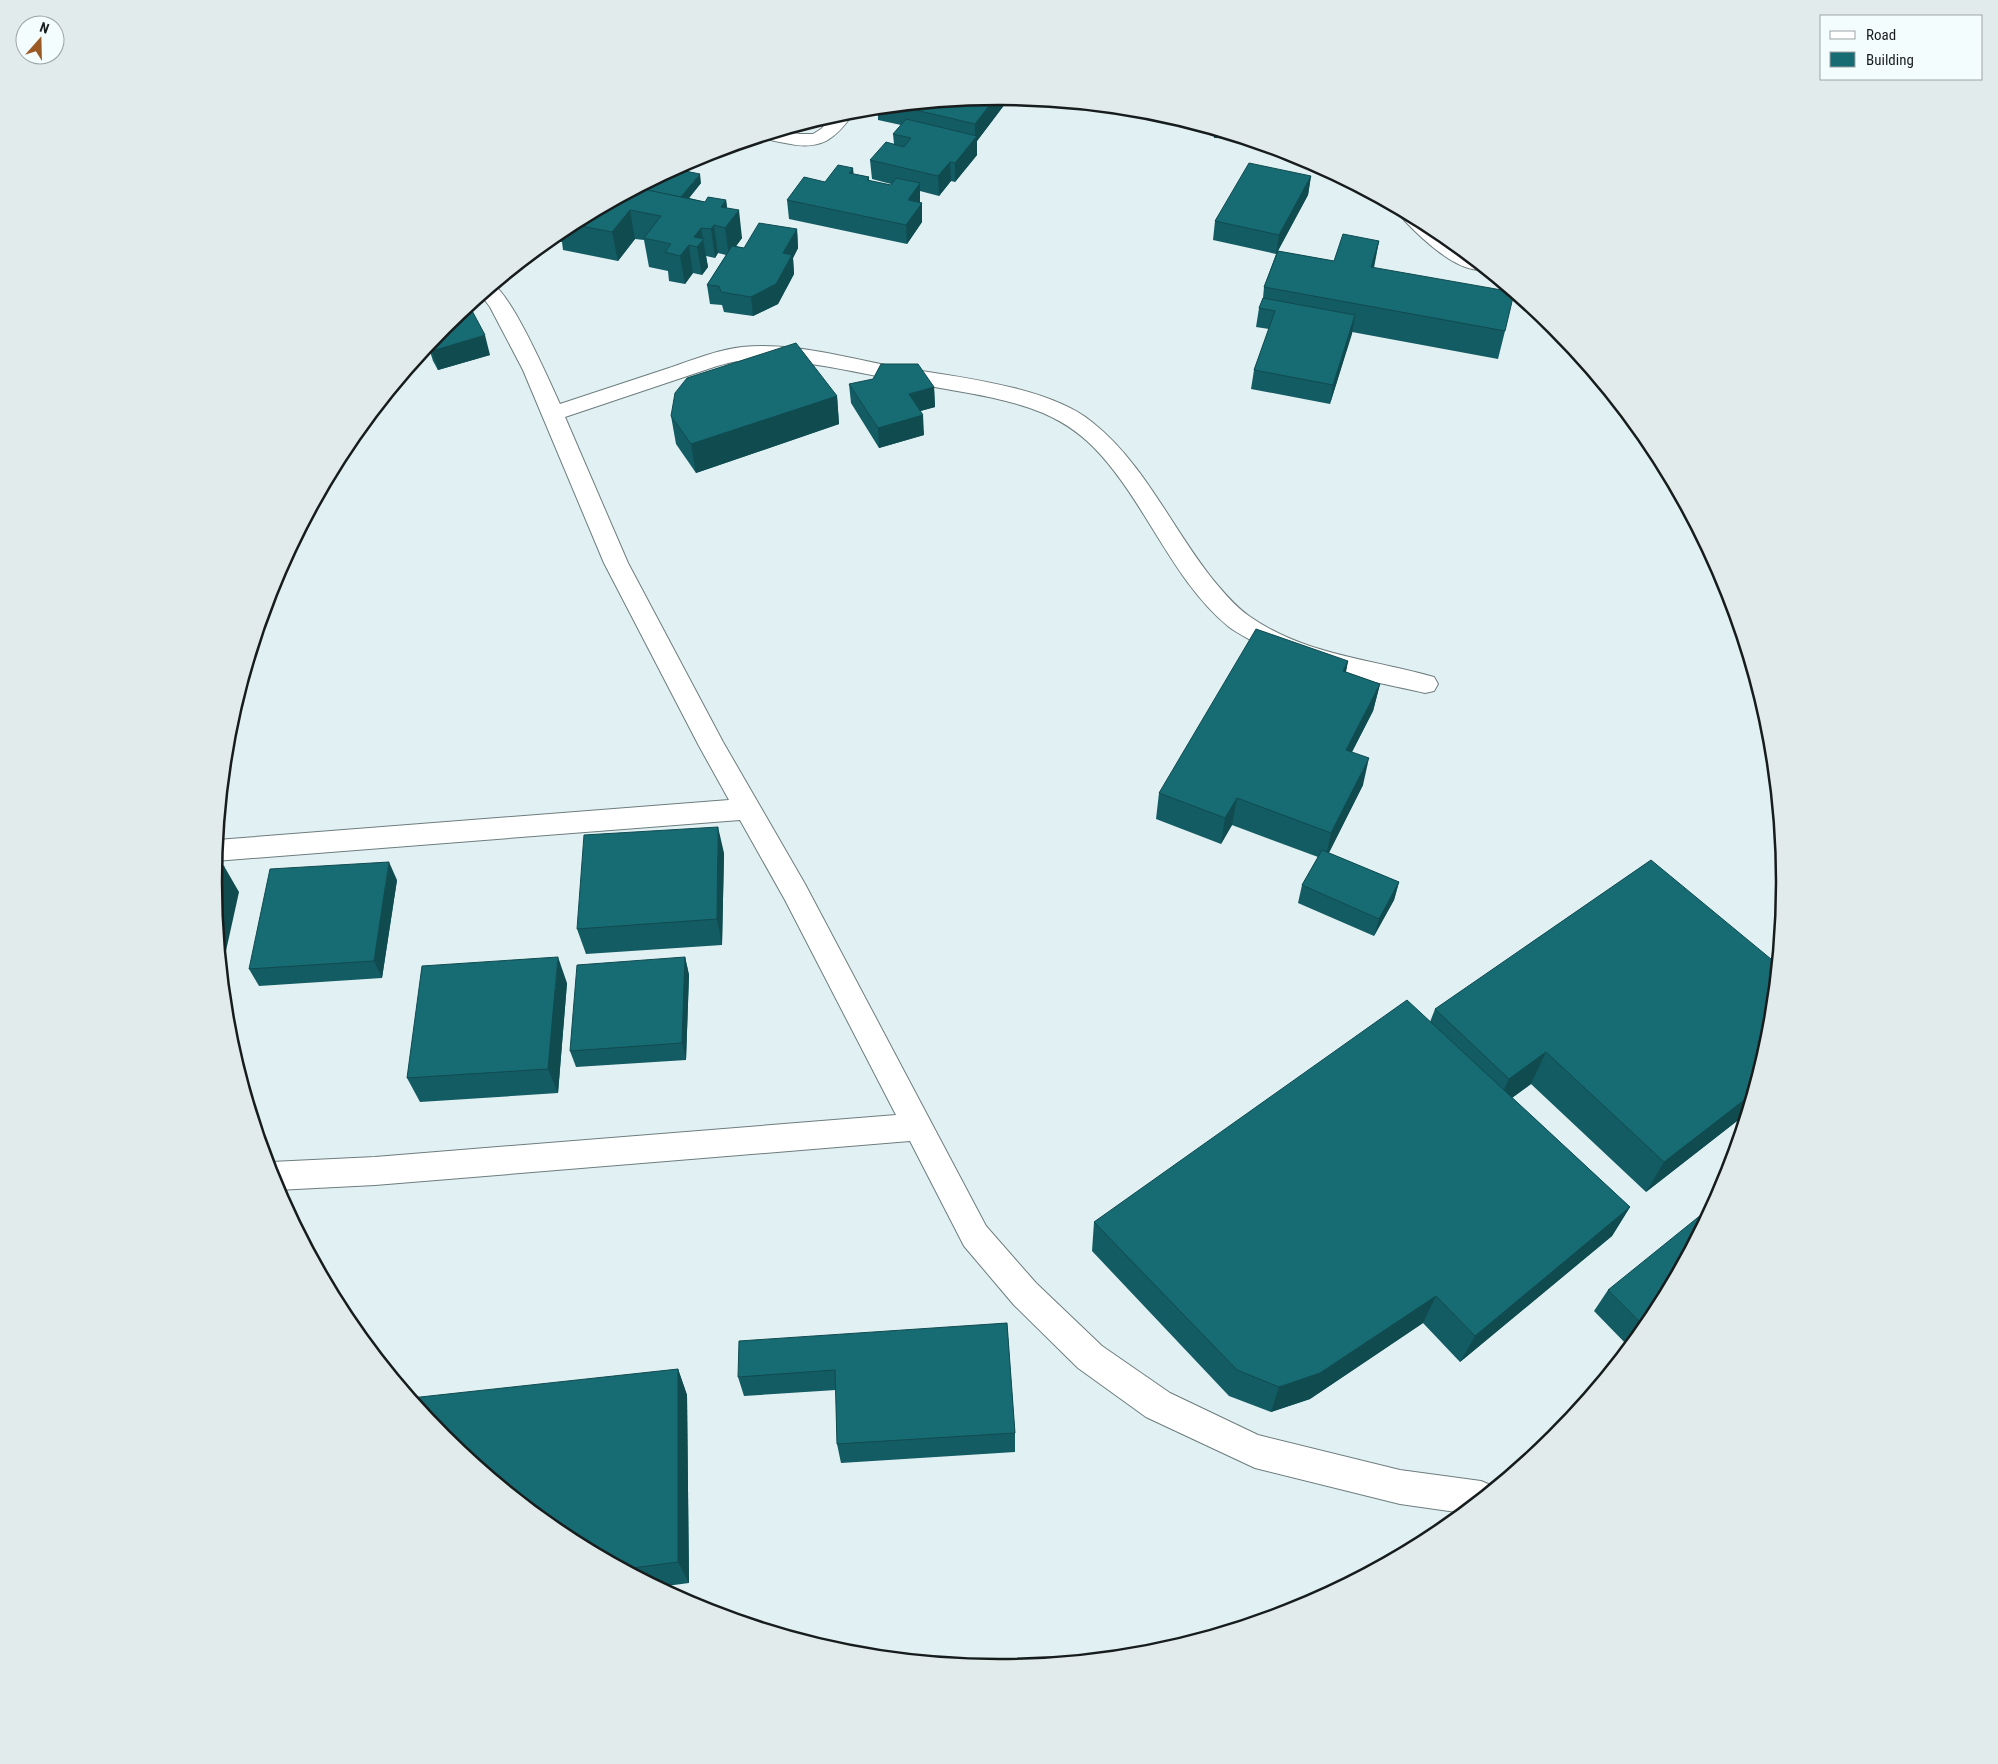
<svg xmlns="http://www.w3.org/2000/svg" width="1998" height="1764" viewBox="0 0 1998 1764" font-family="'Roboto Condensed',sans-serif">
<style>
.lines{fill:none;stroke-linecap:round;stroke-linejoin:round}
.street-casing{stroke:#6d7c7d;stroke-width:2}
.street{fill:#fff;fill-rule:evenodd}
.wall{fill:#145c63}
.shaded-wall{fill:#104b50}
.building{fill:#176b73;stroke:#104b50}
.rim{fill:none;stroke:#171c1d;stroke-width:2.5}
</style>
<rect width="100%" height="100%" fill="#e1f1f3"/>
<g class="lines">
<g class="street-casing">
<g id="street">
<path d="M846,111H855C835,140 821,151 785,143C778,142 769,140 762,137L781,131L800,134H813L821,129L834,115Z"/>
<path d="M1404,212L1434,228L1484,269C1459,275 1420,237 1404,220L1401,216Z"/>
<path d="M494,285C514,300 548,378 560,404C596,392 633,380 669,368C692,360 717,350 742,347C791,342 843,357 891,366C948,376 1047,385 1092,422C1145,464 1172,529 1214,581C1224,593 1236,607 1249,616C1304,655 1371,659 1434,677L1438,684L1434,691L1425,693C1367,680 1307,670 1254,642C1246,637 1237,633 1229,627C1173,581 1148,507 1100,454C1084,436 1066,423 1043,413C1004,397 960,392 918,384C866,375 793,355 741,361C733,361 725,364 717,366L565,417L628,563L723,742L805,884L986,1226L1036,1283L1102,1346L1170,1393L1258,1435L1400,1470L1481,1481L1493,1486L1494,1487L1463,1513L1400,1504L1255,1468L1146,1417L1078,1368L1014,1305L964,1246L910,1141L375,1185L277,1190L267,1164L271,1162L375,1157L896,1115L785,900L740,820L215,861L217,840L729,800L699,746L604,563L523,370L490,307L481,295Z"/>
</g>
</g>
<use href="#street" class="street"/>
</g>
<g class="wall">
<polygon points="999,96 1005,104 977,141 977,155 955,182 951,181 939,196 920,191 920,202 922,203 922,222 907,244 789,219 787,200 825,182 854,174 869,177 869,181 891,185 891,184 872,179 870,160 894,144 893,134 901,125 878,120 878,108"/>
<polygon points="1214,130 1243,139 1214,138"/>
<polygon points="1311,176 1308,195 1278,251 1334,261 1379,241 1374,268 1505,331 1498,359 1352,332 1330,404 1251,389 1254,370 1269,329 1256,327 1259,308 1263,298 1264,287 1276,254 1213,240 1215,221"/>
<polygon points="701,183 689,198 705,202 726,200 727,208 742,238 736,246 744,248 797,229 798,248 793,258 794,274 778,304 753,316 724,312 722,305 710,304 707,285 726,255 718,253 715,258 706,256 708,267 702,275 693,273 685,284 669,281 668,271 649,267 644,240 635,239 618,261 563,250 562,242 559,242 557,233 563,229 638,188"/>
<polygon points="444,326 490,355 438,370 433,361 428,345"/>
<polygon points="849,384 934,387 935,407 920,411 924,435 879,448 851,403"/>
<polygon points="837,396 839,424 696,473 676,444 671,416"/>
<polygon points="1348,661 1346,672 1380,684 1373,711 1352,752 1363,785 1329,853 1399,882 1394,900 1374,936 1298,903 1302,885 1318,857 1232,825 1221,844 1156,819 1159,793"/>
<polygon points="724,853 722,945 586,954 577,929"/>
<polygon points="397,880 382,978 259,986 249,969"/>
<polygon points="685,957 689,975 686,1060 576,1067 570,1051"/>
<polygon points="567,983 558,1093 420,1102 407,1078"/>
<polygon points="1435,1009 1770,1036 1746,1114 1646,1192 1531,1084 1512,1098 1630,1207 1612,1236 1460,1362 1423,1323 1310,1399 1271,1412 1229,1396 1092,1251 1094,1222 1430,1022"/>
<polygon points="1608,1290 1652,1319 1629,1347 1594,1311"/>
<polygon points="1007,1323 1015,1433 1015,1452 841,1463 837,1444 836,1390 744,1396 738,1377"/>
<polygon points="678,1369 687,1395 689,1583 659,1587 562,1535"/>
</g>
<g class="shaded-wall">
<polygon points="999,96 1005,97 1005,104 977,141 977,155 955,182 955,163 975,138 975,124 996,97"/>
<polygon points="950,162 951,181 939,196 938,176"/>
<polygon points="853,168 855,187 849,173"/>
<polygon points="700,174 701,183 678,212 677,202"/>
<polygon points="1311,176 1308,195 1276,254 1279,235"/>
<polygon points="920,183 920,202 908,200"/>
<polygon points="726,200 729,222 739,210 742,238 729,256 725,228 721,207"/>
<polygon points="922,203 922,222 907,244 906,225"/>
<polygon points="630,210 635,239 618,261 612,232"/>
<polygon points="714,225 718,253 715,258 711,229"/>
<polygon points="701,228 708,267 702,275 697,247 694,237"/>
<polygon points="797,229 798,248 793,258 794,274 778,304 753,316 751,297 783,253"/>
<polygon points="1379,241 1373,269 1371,267"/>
<polygon points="689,245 693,273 685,284 680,256"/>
<polygon points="1355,315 1352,334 1330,404 1333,385"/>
<polygon points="485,335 490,355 438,370 432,351"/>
<polygon points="934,387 935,407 910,414 909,394"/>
<polygon points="837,396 839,424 696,473 691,444"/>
<polygon points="923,415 924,435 879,448 878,428"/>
<polygon points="1348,661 1342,689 1343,671"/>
<polygon points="1380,684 1373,711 1339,777 1346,750"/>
<polygon points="1369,758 1363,785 1325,860 1331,833"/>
<polygon points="1237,798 1232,825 1221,844 1225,818"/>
<polygon points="718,827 724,853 722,945 717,919"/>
<polygon points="389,862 397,880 382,978 374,961"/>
<polygon points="224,866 239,892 222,969 215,902"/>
<polygon points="1399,882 1394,900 1374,936 1379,919"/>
<polygon points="558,957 567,983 558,1093 548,1069"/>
<polygon points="685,957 689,975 686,1060 682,1043"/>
<polygon points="1546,1052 1531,1084 1495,1110 1509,1079"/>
<polygon points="1752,1094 1746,1114 1646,1192 1664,1162"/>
<polygon points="1630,1207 1612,1236 1460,1362 1475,1336"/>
<polygon points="1436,1296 1423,1323 1310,1399 1271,1412 1279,1387"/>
<polygon points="678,1369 687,1395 689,1583 678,1562"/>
</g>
<g class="building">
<polygon points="996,97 975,124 899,106"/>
<polygon points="906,119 977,136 955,163 950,162 938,176 870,160 886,142 904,147 911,138 893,134"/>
<polygon points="1249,163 1311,176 1279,235 1215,221"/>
<polygon points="838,165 853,168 849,173 869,177 867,180 891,185 896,178 920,183 908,200 922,203 906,225 787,200 804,177 825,182"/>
<polygon points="675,169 700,174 681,197 639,189 640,187"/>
<polygon points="638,188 705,202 708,197 726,200 721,207 739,210 725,228 714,225 711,229 701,228 694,237 704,239 697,247 689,245 680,256 665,252 671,244 644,238 661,216 630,210 612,232 571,224"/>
<polygon points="759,223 797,229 783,253 792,255 776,284 751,297 721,292 719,286 707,285 732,246 744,248"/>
<polygon points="1343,234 1379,241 1371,267 1513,292 1514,293 1505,331 1264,287 1278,251 1334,261"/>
<polygon points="1263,298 1355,315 1333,385 1254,370 1275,311 1259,308"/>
<polygon points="469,305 485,335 432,351 429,345 432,340 437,338 436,336 444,326"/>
<polygon points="796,343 837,396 691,444 671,416 675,393 687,378"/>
<polygon points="881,364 918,364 934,387 909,394 923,415 878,428 849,384 873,379"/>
<polygon points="1256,629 1348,661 1343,671 1380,684 1346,750 1369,758 1331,833 1237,798 1225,818 1159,793"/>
<polygon points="718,827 717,919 577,929 584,835"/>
<polygon points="1322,850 1399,882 1379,919 1302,885"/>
<polygon points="1651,860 1777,964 1770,1036 1752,1094 1664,1162 1546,1052 1509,1079 1435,1009"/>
<polygon points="389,862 374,961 249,969 270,869"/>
<polygon points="215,866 224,866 215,902 213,882"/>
<polygon points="558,957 548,1069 407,1078 422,966"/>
<polygon points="685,957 682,1043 570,1051 577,965"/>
<polygon points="1407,1000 1630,1207 1475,1336 1436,1296 1320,1373 1279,1387 1237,1370 1094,1222"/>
<polygon points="1712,1206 1652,1319 1645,1327 1608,1290"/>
<polygon points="1007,1323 1015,1433 837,1444 835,1370 738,1377 739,1341"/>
<polygon points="678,1369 678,1562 625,1569 562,1535 443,1437 411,1398"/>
</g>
<path d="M0 0H1998V1764H0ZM222 882a777 777 0 1 1 1554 0a777 777 0 1 1-1554 0Z" fill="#e2ebec" fill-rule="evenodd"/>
<path class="rim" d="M222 882a777 777 0 1 1 1554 0a777 777 0 1 1-1554 0Z"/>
<rect x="1820" y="15" width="162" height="65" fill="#f4fdfe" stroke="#9ca3a4"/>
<rect x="1830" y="31" width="25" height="8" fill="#ffffff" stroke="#9ca3a4"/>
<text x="1866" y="40" font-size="15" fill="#171c1d">Road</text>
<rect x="1830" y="52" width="25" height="15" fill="#176b73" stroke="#9ca3a4"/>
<text x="1866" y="65" font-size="15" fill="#171c1d">Building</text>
<g transform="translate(40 40) rotate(20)"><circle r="24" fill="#f4fdfe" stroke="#9ca3a4"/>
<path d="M0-4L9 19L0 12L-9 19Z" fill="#9b5926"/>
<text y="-8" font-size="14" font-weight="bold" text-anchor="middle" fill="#171c1d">N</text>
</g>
</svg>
